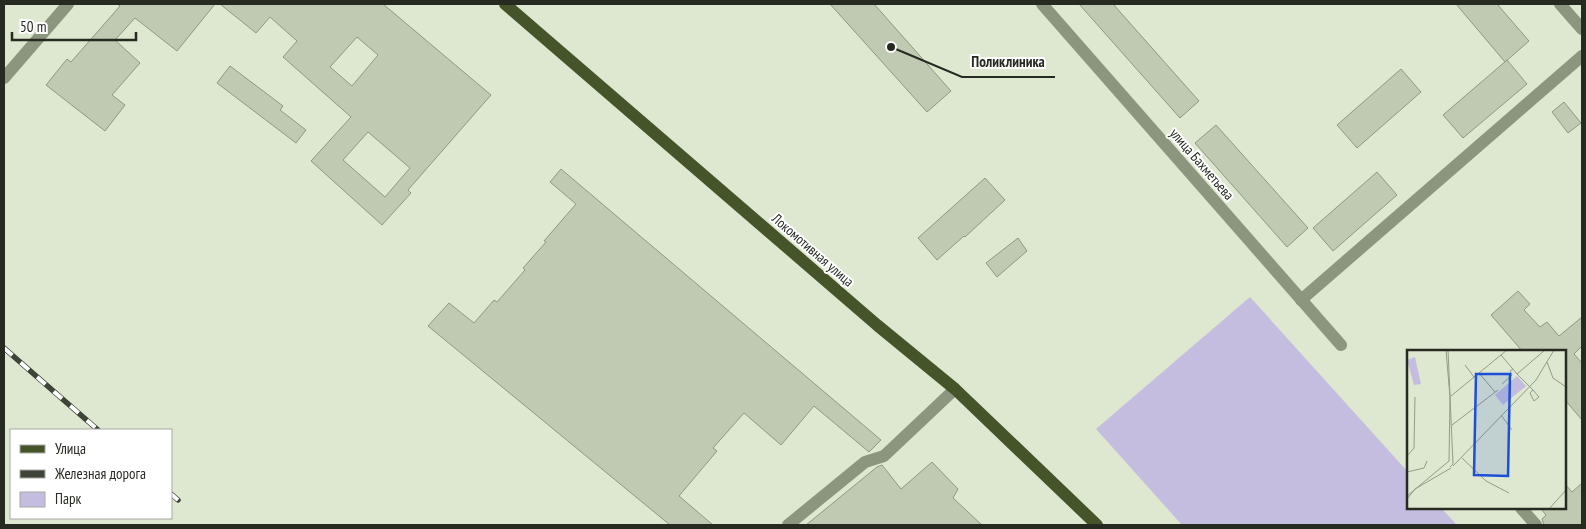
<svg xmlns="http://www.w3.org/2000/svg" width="1586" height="529" viewBox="0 0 1586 529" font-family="'PT Sans Narrow',sans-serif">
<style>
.green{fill:#c4bddf}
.building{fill:#c0c9b1;stroke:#909882;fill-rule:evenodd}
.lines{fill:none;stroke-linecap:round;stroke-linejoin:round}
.minor{stroke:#8c957d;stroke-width:12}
.major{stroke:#465429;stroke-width:12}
.rail-casing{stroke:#3f4439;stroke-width:5.5}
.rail{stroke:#fff;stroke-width:4;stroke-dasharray:11;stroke-linecap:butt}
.labels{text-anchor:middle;stroke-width:4;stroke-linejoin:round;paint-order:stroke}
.street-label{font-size:14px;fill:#262a21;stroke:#fff}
.inset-road{fill:none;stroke:#949b89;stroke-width:1}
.view{fill:#1d4ed8;fill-opacity:0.15;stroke:#1d4ed8;stroke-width:2.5}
.inset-edge{fill:none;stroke:#262a21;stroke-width:2.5}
.leader{fill:none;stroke:#262a21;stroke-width:2}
.callout-dot{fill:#262a21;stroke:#fff;stroke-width:2}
.callout-label{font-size:15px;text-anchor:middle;font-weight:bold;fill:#262a21;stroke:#fff;stroke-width:4;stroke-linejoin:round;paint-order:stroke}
</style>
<rect width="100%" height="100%" fill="#dee7cf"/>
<polygon class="green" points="1250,297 1408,472 1408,508 1441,508 1457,525 1182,525 1096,429"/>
<g class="building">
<polygon points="117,4 215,4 177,51 135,18 115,40 140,63 112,95 125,105 105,131 46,85 67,59 71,62 120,6"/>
<path d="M220,4H383L491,95L408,190L411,193L382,225L311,161L351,117L283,57L297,41L270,17L256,33ZM357,37L378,55L352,86L330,67ZM368,132L410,168L385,197L343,160Z"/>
<polygon points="830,4 874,4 951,91 927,112"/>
<polygon points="1079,4 1113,4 1199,101 1180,118"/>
<polygon points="1456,4 1497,4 1529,41 1505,62"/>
<polygon points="1507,60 1527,84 1463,138 1443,115"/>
<polygon points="230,66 283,106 280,110 306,130 296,143 217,83"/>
<polygon points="1401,69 1421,92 1357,148 1337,125"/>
<polygon points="1564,102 1581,123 1568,133 1552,112"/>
<polygon points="1216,125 1308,228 1287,247 1195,143"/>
<polygon points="561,169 881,440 869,452 814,406 781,445 744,413 713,448 717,451 679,496 713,525 670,525 428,326 449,303 474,323 494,300 497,302 525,270 523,268 546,242 544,241 576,204 550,182"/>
<polygon points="1377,172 1397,195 1333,251 1313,228"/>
<polygon points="985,178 1005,200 965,237 964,236 937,260 918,238"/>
<polygon points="1018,238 1027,251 997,277 986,263"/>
<polygon points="1518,291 1530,304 1524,310 1540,327 1547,322 1559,336 1582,317 1582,346 1574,354 1582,363 1582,420 1565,400 1565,352 1523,352 1491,315"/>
<polygon points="932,462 958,489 953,498 982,525 806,525 877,467 882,465 901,489"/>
<polygon points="1582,483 1582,525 1544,525 1542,519 1546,515 1540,508 1565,508 1565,484 1572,492"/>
</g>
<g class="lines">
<g class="minor">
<polyline points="1042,4 1341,345"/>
<polyline points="1560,4 1582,29"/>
<polyline points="4,78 68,4"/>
<polyline points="1301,300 1582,56"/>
<polyline points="1521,508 1536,525"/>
<polyline points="788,525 865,462 884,456 955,389"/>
</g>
<polyline class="major" points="505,4 877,325 955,389 1097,525"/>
<g class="rail-casing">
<g id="rail">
<polyline points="4,348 98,430"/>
<polyline points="171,494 178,500"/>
</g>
</g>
<use href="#rail" class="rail"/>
</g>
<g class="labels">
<g class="street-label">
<text transform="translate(1202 164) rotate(49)" y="5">улица Бахметьева</text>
<text transform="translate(813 250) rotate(41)" y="5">Локомотивная улица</text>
</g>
</g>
<g transform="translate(1407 350)">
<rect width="159" height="159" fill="#dee7cf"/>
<path d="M8,7L14,34L7,35L0,10ZM110,26L119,36L96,55L88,45Z" fill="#c4bddf"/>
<path class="inset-road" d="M41,0L46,114L43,117L46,114M94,5L110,24L126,40L132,47L127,51L123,43L126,40M140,12L146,28L159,37M58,15L67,27M72,23L88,42M110,24L138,0M95,34L105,25L103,21L106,19M44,46L100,0M94,65L105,80M45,75L91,40M0,106L7,98L8,47M55,108L79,131L102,143M46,116L129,30L147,0M0,122L17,118L20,111M0,146L42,111L43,47L39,0M0,149L8,139L44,118M142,159L159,140"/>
<path class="view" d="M69,24H103L101,126L67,125Z"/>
<rect width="159" height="159" class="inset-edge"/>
</g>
<path class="leader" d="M891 47L962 77H1055"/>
<circle class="callout-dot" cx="891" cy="47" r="5"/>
<g class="callout-label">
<text x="1008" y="67">Поликлиника</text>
</g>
<rect width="1586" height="529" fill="none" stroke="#262a21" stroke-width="10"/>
<rect x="10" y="429" width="162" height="90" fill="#ffffff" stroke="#a8aaa6"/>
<rect x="20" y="445" width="25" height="8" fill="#465429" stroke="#a8aaa6"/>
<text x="55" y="454" font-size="15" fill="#262a21">Улица</text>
<rect x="20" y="470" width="25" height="8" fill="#3f4439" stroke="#a8aaa6"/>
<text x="55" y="479" font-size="15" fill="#262a21">Железная дорога</text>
<rect x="20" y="492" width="25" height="15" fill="#c4bddf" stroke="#a8aaa6"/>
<text x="55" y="504" font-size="15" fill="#262a21">Парк</text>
<path d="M12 32v8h124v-8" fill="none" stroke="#262a21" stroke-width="2.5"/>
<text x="20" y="32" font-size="15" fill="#262a21" stroke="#ffffff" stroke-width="4" paint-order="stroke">50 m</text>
</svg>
